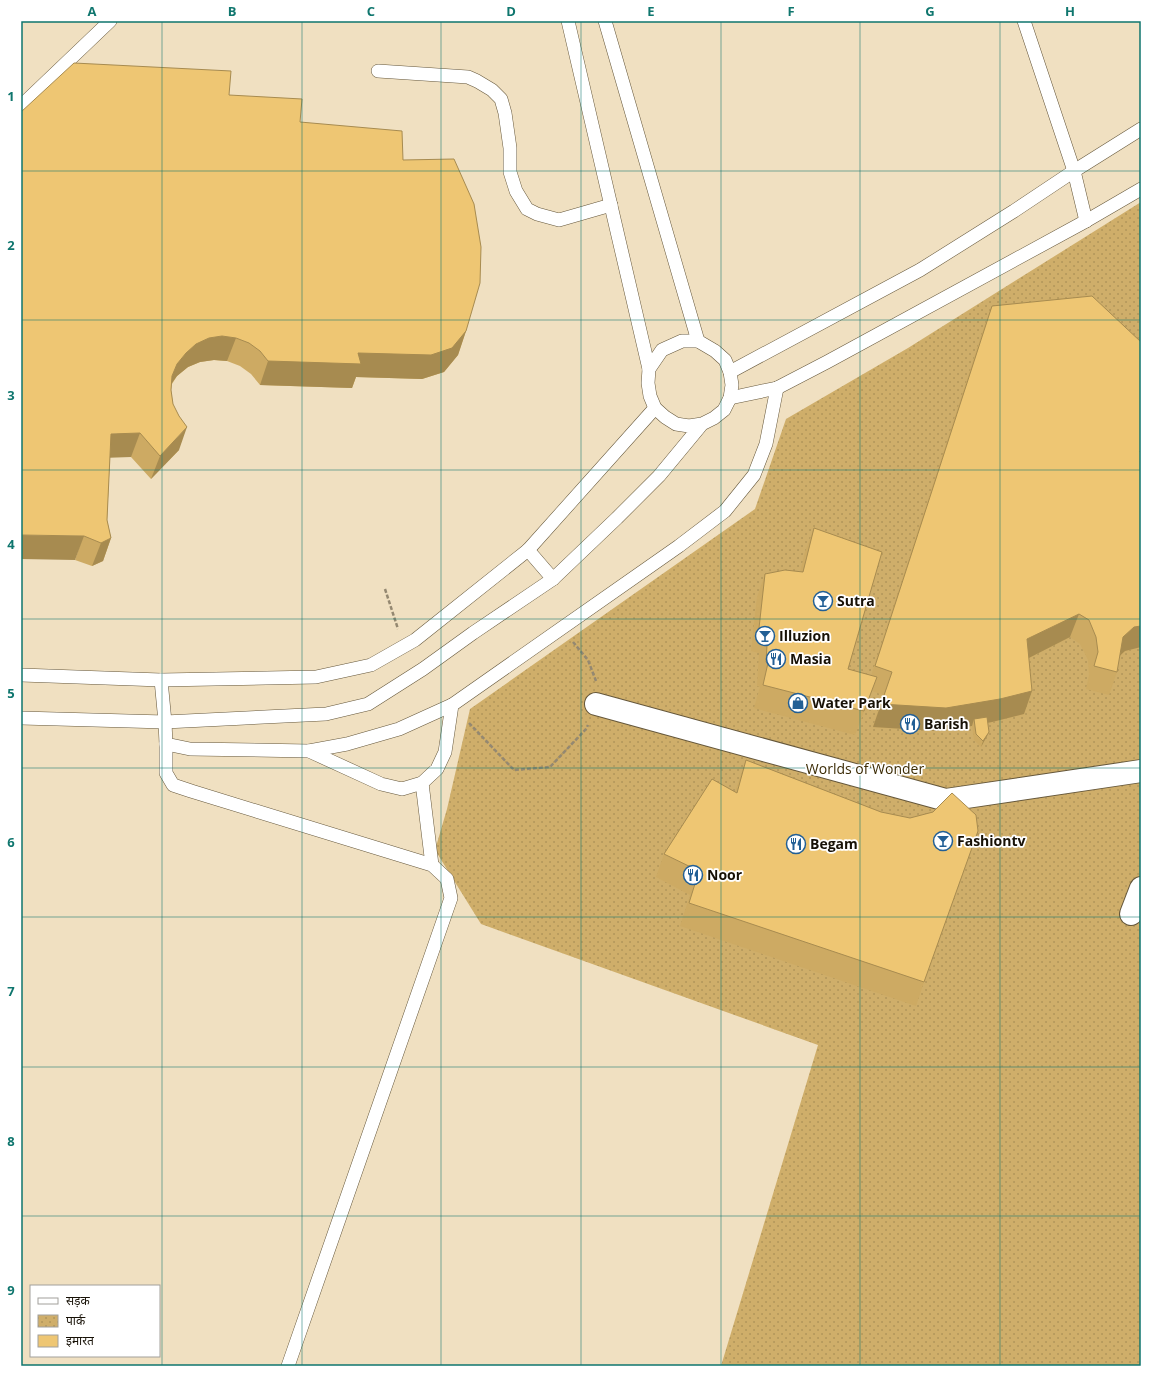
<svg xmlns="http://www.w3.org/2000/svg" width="1162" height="1387" viewBox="0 0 1162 1387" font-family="'Open Sans','Noto Sans Devanagari',sans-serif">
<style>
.park{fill:url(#park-dots)}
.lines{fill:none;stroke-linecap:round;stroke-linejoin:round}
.lane-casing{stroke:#65573b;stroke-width:14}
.street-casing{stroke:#65573b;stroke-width:24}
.path{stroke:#948871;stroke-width:2.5;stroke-dasharray:4 2;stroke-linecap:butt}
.lane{stroke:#fff;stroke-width:13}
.street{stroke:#fff;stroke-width:22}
.wall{fill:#cdaa63}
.shaded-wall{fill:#a78b50}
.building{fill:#eec673;stroke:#a78b50}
.grid{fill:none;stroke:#0f766e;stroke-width:1;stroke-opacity:0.55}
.labels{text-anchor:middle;stroke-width:3.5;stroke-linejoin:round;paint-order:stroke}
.poi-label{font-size:14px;font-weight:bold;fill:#171106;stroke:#fff;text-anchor:start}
.park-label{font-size:14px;fill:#3c2c06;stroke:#fff}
.neatline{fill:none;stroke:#0f766e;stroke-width:1.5}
.grid-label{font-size:13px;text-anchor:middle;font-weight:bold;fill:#0f766e}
</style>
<defs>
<pattern id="park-dots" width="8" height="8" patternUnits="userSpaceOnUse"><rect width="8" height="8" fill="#cfae6a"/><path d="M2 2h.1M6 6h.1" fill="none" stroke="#b1955a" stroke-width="1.8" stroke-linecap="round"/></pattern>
</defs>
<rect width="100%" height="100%" fill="#f0e0c1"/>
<polygon class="park" points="1141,202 1141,1366 721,1366 818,1045 481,924 435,850 447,809 470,709 755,509 786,419 908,348"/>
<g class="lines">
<g class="lane-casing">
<g id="lane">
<polyline points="568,21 649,369"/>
<polyline points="605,21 698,341"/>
<polyline points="1024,21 1074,171 1086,221"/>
<polyline points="378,71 468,77 477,81 492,90 501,99 505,113 510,148 510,172 516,191 527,209 537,214 559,220 611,205"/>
<polyline points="21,106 110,21"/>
<polyline points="730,372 920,270 1014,211 1074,171 1141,129"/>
<polyline points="730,398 777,388 827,362 1086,221 1141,189"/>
<polyline points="528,550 553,579"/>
<polyline points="21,675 161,680 316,677 371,665 415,640 528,550 655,408"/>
<polyline points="161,680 165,722 166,744 190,749 309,751 381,784 402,789 422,783 437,769 445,752 452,705 679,546 725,511 754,475 766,444 777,388"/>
<polyline points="21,718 165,722 326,714 368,704 423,669 473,633 553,579 617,518 659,476 702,424 714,418 724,410 730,398 732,385 730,372 725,360 715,351 698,341 682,341 662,350 649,369 648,383 650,396 655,408 665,417 676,424 689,426 702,424"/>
<polyline points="166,744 166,773 173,785 191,791 432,865 447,879 451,898 288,1366"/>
<polyline points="309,751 347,744 399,729 452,705"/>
<polyline points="422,783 432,865"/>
</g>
</g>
<g class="street-casing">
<g id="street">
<polyline points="596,704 946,800 1141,771"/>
<polyline points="1131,914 1141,888"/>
</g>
</g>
<g class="path">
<polyline points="385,589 398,629"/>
<polyline points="573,642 588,660 596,681"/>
<polyline points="469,723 514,770 550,767 586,729 588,725"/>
</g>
<use href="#lane" class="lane"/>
<use href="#street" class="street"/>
</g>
<g class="wall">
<polygon points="229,95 300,122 403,160 466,331 458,355 444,372 422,379 356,377 352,388 260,385 251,374 240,366 227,361 214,360 200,362 188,367 177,376 172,384 171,390 179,450 151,479 131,457 110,457 107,520 111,538 103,561 92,566 75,560"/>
<polygon points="992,306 1141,452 1141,647 1125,651 1120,656 1117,672 1109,695 1086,689 1089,675 1088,660 1080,644 1070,637 1029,658 1024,714 988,723 986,738 981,747 974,740 972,726 937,731 873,727 883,695 872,691 855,735 754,708 760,687 757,686 759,653 751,651 757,597 765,574 800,572 805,552 814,528 848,669 871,676 983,330"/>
<polygon points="746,760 924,982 916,1006 680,926 690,895 656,877 664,854 735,792 738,783"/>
</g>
<g class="shaded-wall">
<polygon points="466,331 458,355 444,372 422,379 356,377 352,388 260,385 268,361 358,353"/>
<polygon points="222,336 236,338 227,361 214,360 200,362 188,367 177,376 169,387 172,376 177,364 186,353 196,344 209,338"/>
<polygon points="187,427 179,450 151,479 160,456"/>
<polygon points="140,433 131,457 102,458 111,434"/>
<polygon points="21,535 84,536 75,560 21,559"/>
<polygon points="111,538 103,561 92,566 101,543"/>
<polygon points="1079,614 1070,637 1019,663 1027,639"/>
<polygon points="1141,626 1141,647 1125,651 1114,661 1123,637 1134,627"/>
<polygon points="1032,691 1024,714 992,722 975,725 974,719 972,726 937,731 873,727 881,704"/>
<polygon points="989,732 986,738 981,747 983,741"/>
</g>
<g class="building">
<polygon points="74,63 231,71 229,95 302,99 300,122 402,131 403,160 454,159 474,204 481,247 480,283 466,331 452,348 431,355 358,353 361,364 268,361 260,351 249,343 236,338 222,336 209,338 196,344 186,353 177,364 172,376 171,390 173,404 179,416 187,427 160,456 140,433 111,434 107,520 111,538 101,543 84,536 21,535 21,112"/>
<polygon points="1092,296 1141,342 1141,449 1140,452 1141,452 1141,626 1134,627 1123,637 1117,672 1094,666 1098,652 1096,637 1089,620 1079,614 1027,639 1032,691 1000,699 946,708 881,704 892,672 875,666 992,306"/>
<polygon points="814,528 882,552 848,669 877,677 864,711 763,685 768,663 766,662 768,629 759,628 765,574 785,570 803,572"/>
<polygon points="987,717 989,732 983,741 976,734 974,719"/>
<polygon points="746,760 881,812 910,818 933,812 952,793 976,815 978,831 924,982 689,903 699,871 664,854 712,779 737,793"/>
</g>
<path class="grid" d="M162,21V1366M302,21V1366M441,21V1366M581,21V1366M721,21V1366M860,21V1366M1000,21V1366M21,171H1141M21,320H1141M21,470H1141M21,619H1141M21,768H1141M21,917H1141M21,1067H1141M21,1216H1141"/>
<defs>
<g id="bar-ring" transform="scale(1)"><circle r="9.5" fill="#fff" stroke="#225f95" stroke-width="1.5"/><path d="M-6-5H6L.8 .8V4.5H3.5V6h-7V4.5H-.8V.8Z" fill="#225f95"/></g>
<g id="restaurant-ring" transform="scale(1)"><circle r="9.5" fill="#fff" stroke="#225f95" stroke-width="1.5"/><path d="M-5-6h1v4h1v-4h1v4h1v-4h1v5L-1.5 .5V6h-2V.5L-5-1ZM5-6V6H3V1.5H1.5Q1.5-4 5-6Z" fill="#225f95"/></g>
<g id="shop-ring" transform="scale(1)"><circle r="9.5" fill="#fff" stroke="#225f95" stroke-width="1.5"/><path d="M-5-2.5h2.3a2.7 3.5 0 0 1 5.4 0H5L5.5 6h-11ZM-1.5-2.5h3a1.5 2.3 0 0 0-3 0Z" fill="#225f95"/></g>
</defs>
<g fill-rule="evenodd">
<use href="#bar-ring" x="823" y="601"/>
<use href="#bar-ring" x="765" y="636"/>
<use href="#restaurant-ring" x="776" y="659"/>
<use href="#shop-ring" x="798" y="703"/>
<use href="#restaurant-ring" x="910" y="724"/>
<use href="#bar-ring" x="943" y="841"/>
<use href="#restaurant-ring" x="796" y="844"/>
<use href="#restaurant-ring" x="693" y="875"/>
</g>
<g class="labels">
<g class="poi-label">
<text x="837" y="606">Sutra</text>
<text x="779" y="641">Illuzion</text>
<text x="790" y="664">Masia</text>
<text x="812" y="708">Water Park</text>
<text x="924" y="729">Barish</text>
<text x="957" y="846">Fashiontv</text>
<text x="810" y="849">Begam</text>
<text x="707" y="880">Noor</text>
</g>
<g class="park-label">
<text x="865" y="774">Worlds of Wonder</text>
</g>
</g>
<rect width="1162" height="1387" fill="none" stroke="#ffffff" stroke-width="44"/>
<rect x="30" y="1285" width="130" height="72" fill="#ffffff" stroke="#a2a09b"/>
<rect x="38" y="1298" width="20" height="6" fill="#ffffff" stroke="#a2a09b"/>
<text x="66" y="1305" font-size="12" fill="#171106">सड़क</text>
<rect x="38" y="1315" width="20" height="12" fill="url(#park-dots)" stroke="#a2a09b"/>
<text x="66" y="1325" font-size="12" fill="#171106">पार्क</text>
<rect x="38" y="1335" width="20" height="12" fill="#eec673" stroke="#a2a09b"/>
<text x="66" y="1345" font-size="12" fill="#171106">इमारत</text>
<rect x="22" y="22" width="1118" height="1343" class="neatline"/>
<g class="grid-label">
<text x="92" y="16">A</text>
<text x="232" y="16">B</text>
<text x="371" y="16">C</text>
<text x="511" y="16">D</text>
<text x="651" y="16">E</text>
<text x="791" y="16">F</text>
<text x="930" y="16">G</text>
<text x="1070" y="16">H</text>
<text x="11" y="101">1</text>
<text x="11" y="250">2</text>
<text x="11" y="400">3</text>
<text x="11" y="549">4</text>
<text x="11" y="698">5</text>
<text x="11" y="847">6</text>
<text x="11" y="996">7</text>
<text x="11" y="1146">8</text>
<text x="11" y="1295">9</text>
</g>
</svg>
